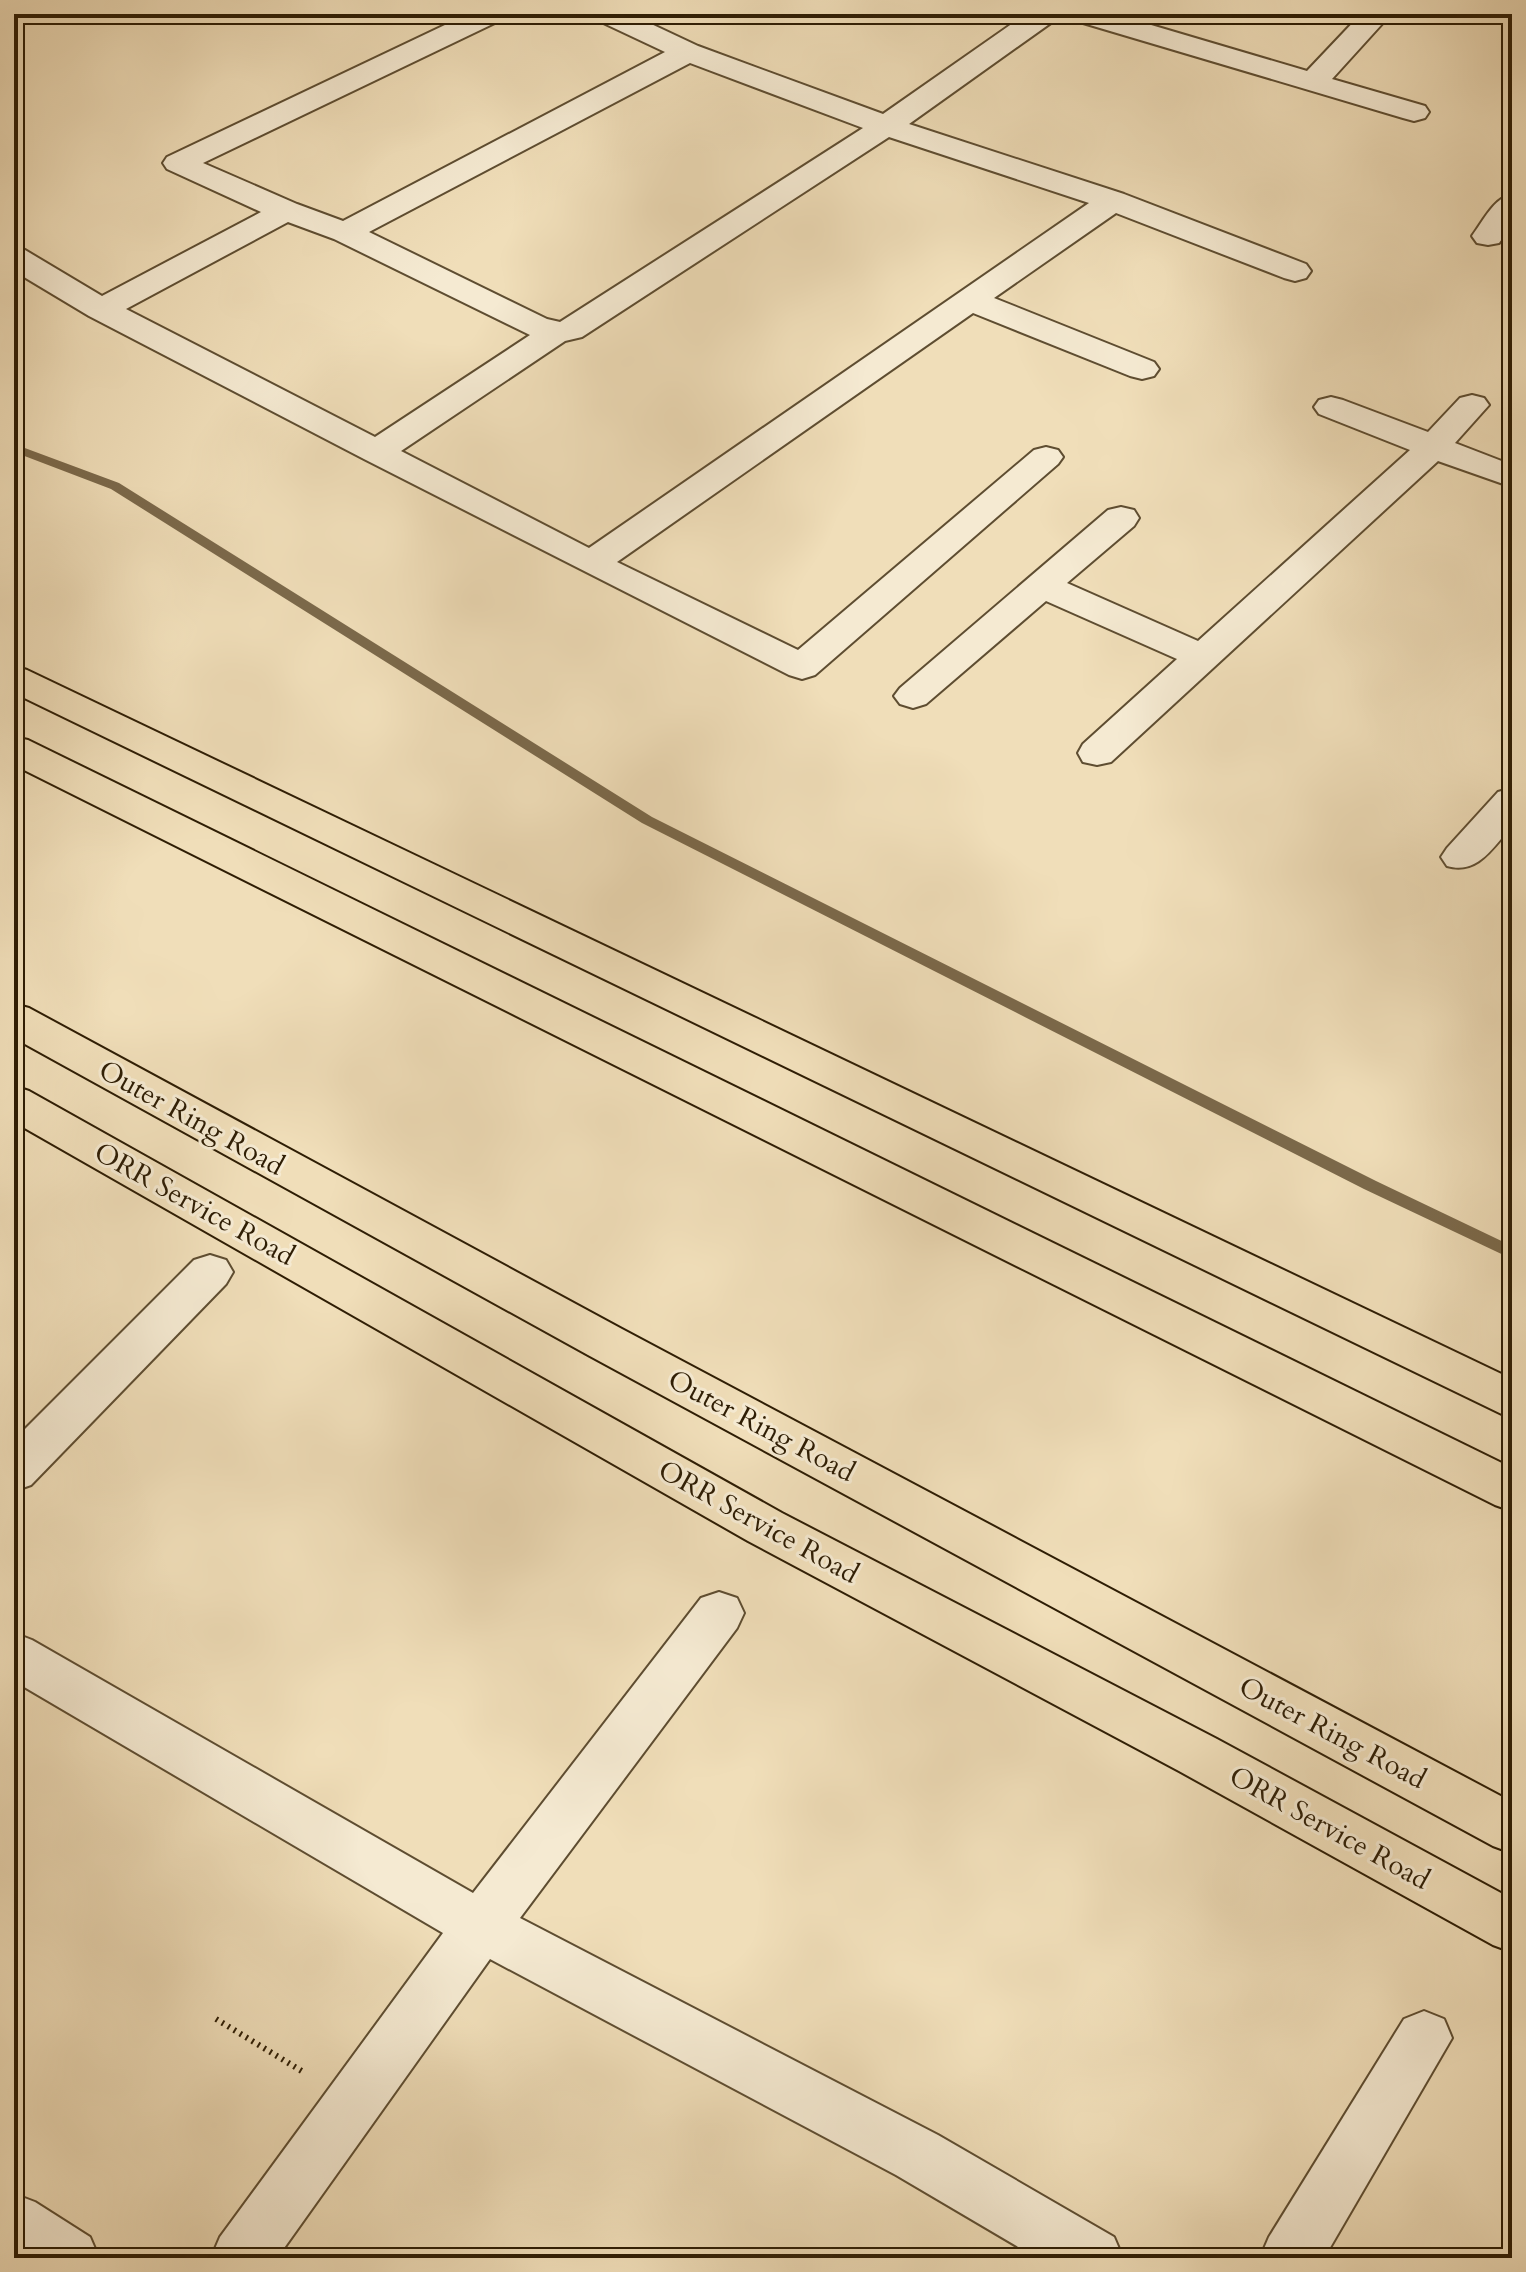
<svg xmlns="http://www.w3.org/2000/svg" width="1526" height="2272" viewBox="0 0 1526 2272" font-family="Cardo,serif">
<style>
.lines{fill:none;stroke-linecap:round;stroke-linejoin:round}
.stream{fill:#7b694b;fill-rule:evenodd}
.minor-casing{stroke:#5e4d31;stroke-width:4}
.major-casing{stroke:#2e1d04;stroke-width:4}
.highway-casing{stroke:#2e1d04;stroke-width:4}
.path{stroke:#2e1d04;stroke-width:6;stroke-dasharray:2 5;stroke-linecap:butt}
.minor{fill:#f5ead2;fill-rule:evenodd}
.major{fill:#f0deb9;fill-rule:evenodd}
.highway{fill:#f0deb9;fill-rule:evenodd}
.labels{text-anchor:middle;stroke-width:6;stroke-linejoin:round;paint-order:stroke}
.street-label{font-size:28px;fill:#2e1d04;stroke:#f5ead2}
</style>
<rect width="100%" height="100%" fill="#f0deb9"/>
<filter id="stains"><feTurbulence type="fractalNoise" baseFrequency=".0025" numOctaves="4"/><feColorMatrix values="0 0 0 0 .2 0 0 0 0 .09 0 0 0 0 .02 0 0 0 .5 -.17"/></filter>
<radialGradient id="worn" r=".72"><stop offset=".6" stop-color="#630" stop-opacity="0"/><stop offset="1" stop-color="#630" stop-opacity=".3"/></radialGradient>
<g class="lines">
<polygon class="stream" points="14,444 119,483 652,817 1376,1181 1512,1246 1512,1259 1364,1189 642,823 111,489 14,452"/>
<g class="minor-casing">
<g id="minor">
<path d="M468,14H505L501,20L203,163L297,204L343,221L665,52L597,20L593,14H630L698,46L883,114L1026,14H1059L1055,20L909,124L1124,194L1306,264L1311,271L1306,278L1295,281L1284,278L1116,213L994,298L1154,362L1159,369L1154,376L1142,379L1130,376L973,313L617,562L798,650L1034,450L1046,447L1058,450L1063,457L1058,464L815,675L802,679L789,675L364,459L89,316L14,271V247L25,250L102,296L261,212L167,169L163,163L167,157ZM690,63L863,128L560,322L547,319L369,232ZM889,137L1089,203L589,548L401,451L565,341L582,337ZM288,222L334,239L530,335L375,437L126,309Z"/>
<polygon points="1069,14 1114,14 1307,71 1361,14 1391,14 1332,79 1425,106 1429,112 1425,118 1414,121 1403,118 1073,20"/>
<path d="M1512,194V225L1499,243L1488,245L1477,243L1472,236C1483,221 1494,198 1512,194Z"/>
<polygon points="1472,395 1484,398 1489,405 1455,443 1512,465 1512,487 1438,461 1111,762 1097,765 1083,762 1078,753 1083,744 1177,659 1046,601 926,704 913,708 900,704 894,696 900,688 1108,510 1121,507 1134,510 1139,518 1134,526 1067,583 1198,641 1410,450 1319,414 1314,407 1319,400 1331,397 1343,400 1428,432 1460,398"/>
<path d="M1512,788V826C1493,847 1478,875 1447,866L1441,857L1447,848L1498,792Z"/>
<polygon points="210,1255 226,1260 233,1272 226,1284 31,1485 14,1491 14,1440 194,1260"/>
<polygon points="719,1592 737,1598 744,1613 737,1628 520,1918 938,2135 1114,2237 1123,2258 1037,2258 896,2175 490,1959 277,2258 211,2258 220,2237 443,1933 14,1681 14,1633 32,1640 473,1893 701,1598"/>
<polygon points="1424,2011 1444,2019 1452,2038 1324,2258 1260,2258 1269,2237 1404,2019"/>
<polygon points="14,2194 35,2202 90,2237 99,2258 14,2257"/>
</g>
</g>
<g class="major-casing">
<g id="major">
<polygon points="14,666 27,670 1512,1379 1512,1419 14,693"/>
<polygon points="14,1086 29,1091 782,1513 1217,1739 1512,1899 1512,1952 1493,1945 1179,1771 748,1541 14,1122"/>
</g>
</g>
<g class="highway-casing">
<g id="highway">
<polygon points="14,737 28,740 1512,1468 1512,1511 1495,1505 14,765"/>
<polygon points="14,1004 29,1008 622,1329 1512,1802 1512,1853 1493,1846 588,1355 14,1038"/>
</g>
</g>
<polyline class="path" points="216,2019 305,2073"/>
<use href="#minor" class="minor"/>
<use href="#major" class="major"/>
<use href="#highway" class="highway"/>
</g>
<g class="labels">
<g class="street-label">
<text transform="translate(192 1117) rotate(29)" y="10">Outer Ring Road</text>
<text transform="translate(195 1203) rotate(29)" y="10">ORR Service Road</text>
<text transform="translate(762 1425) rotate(28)" y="10">Outer Ring Road</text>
<text transform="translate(759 1521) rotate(29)" y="10">ORR Service Road</text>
<text transform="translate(1333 1732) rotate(28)" y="10">Outer Ring Road</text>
<text transform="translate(1330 1827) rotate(29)" y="10">ORR Service Road</text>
</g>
</g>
<rect width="1526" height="2272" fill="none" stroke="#f0deb9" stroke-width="48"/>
<rect x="16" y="16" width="1494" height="2240" fill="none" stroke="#2e1d04" stroke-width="4"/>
<rect x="24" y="24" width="1478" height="2224" fill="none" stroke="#2e1d04" stroke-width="2"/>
<rect width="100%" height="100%" filter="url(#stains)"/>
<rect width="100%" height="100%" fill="url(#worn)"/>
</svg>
